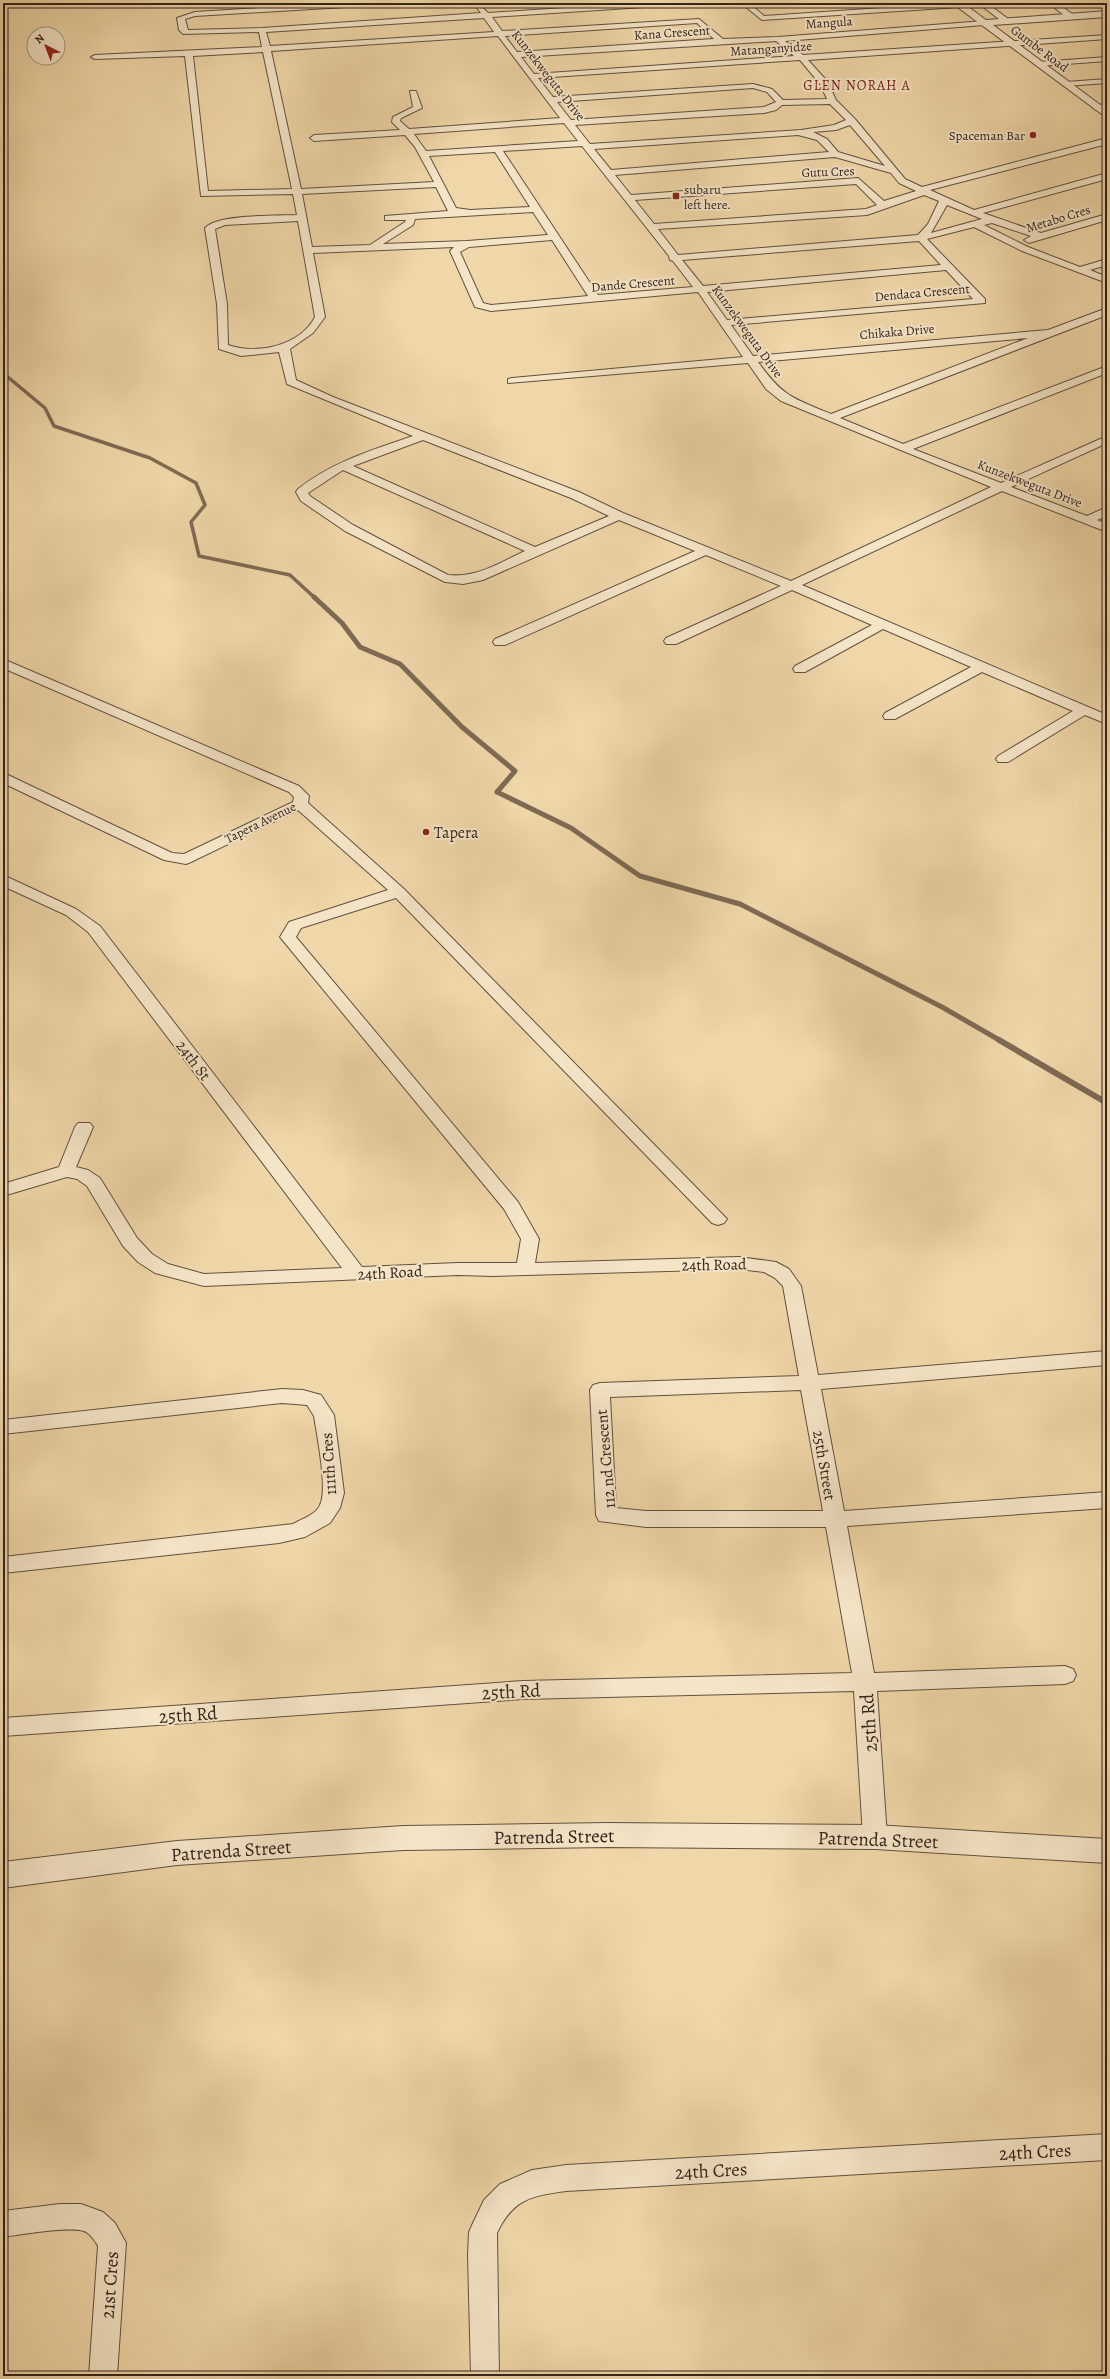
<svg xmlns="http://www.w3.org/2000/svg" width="1110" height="2379" viewBox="0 0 1110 2379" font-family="Alegreya,serif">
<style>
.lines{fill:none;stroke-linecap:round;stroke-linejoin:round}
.stream-far2{stroke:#7e6a54;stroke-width:3.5}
.stream-far1{stroke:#7e6a54;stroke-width:5}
.stream{stroke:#7e6a54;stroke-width:6}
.minor-casing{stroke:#62503f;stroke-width:2}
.tertiary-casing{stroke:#62503f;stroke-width:2}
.minor{fill:#f5e5c7;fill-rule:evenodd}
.tertiary{fill:#f5e5c7;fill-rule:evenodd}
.poi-dot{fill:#8f2418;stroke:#f5e5c7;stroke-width:1.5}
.labels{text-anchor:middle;stroke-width:4;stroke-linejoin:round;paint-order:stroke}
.far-street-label{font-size:13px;fill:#33231c;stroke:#f5e5c7}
.far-poi-label{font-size:13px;fill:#33231c;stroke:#f5e5c7;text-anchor:end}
.far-neighbourhood-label{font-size:14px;letter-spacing:1px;fill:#7a1f14;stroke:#f5e5c7}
.poi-label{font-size:16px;fill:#33231c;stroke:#f5e5c7;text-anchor:start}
.street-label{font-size:16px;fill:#33231c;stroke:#f5e5c7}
.near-street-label{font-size:19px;fill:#33231c;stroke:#f5e5c7}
</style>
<rect width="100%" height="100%" fill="#f0d7a9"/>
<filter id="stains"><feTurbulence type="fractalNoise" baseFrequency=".005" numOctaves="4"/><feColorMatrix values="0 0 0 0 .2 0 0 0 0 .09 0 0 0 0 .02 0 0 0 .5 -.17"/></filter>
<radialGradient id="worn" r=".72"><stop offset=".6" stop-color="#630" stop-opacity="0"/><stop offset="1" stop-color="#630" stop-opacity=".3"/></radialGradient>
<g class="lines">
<polyline class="stream-far2" points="3,373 45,408 54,426 150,458 196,483 205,505 191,522 199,556 290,575 315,598"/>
<polyline class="stream-far1" points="314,597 342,623 360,647 400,664 462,727 515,771 497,792 571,828 640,876 740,904 942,1007 1001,1041"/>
<polyline class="stream" points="999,1040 1107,1103"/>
<g class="minor-casing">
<g id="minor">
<path d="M341,3H383L379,5L195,16L185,19L188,30L262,28L481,13L477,8L481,6L488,13L640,3H678L674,5L492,17L502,31L699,19L723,39L778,37L984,21L988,23L984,25L785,41L803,55L1107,35V39L808,60L827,81L836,100L855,119L905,179L922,187L1107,138V144L930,190L974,210L1107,173V179L983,213L1041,233L1107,214V220L1029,243L1024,240L1031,236L992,223L984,225L1028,247L1080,267L1107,259V265L1090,270L1107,277V283L1022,251L974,227L927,239L985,299V303L731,325L753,356L1048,330L1107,308V315L840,418L903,444L1107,366V373L913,449L1001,483L1107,436V443L1011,487L1087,516L1107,507V516L1097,520L1107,524V532L1002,491L802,585L1107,715V724L1085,715L1008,762H998L996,759L998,756L1073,711L982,672L895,719H885L883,716L885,713L971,667L883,629L805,672H795L793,669L795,666L872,625L792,590L676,644H666L664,641L666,638L781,586L706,555L505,645H495L493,642L495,639L695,551L619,520L483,580L463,584L445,582L345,531L301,501L296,492L298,489C332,462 372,450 413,436L287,384L279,352L241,356L219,349L217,304L205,228C217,214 278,216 297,215L293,194L201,196L185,56L95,59L91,57L95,55L262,47L259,32L183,34L179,30L177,18L195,12ZM484,18L494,32L270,46L266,32ZM697,23L714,39L517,52L505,36ZM498,36L560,118L409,129L400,121L401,118L422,108L416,91H410L413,107L393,117L392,122L400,130L314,135L310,138L314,141L405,135L415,147L434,182L301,189L271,51ZM776,41L794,56L534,74L521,57ZM263,52L292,189L208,191L193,56ZM800,60L820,84L827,99L783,100L772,89L753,84L553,97L538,78ZM753,88L767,92L776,102L764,107L571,120L557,102ZM830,104L846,120L834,125L801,130L590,144L575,125L764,113L776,110L782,105ZM564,123L578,141L426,151L414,134ZM850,125L885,166L838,152L827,139L813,132L836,130ZM798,135L817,140L829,152L611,170L594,149ZM582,146L669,256L670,260L673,261L693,287L598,295L503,151ZM495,152L530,207L470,210L456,208L429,156ZM835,157L891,173L899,183L916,191L884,201L858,178L631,195L615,175ZM856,184L877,205L866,209L654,224L635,200ZM436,187L448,211L385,216V220H406L405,222L370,245L312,247L302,194ZM924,195L939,201L928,224L918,235L678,255L658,229L867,215ZM947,205L982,219L931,233ZM533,212L548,235L467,241L383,244L413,225L415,219ZM298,221L315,317C300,346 257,355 228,345L227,304L215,229L225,225ZM552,240L588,296L491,305L483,303L460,252L469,247ZM919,241L941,265L703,286L682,260ZM454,247L450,251L475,307L491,311L698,292L743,357L512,378L508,379V383L748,363L766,389L781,401L991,487L791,581L623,513L579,492L333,397L296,380L290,349L313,333L325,317L313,253ZM946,270L973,299L727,320L707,292ZM1028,338L831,414C793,398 783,397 758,362ZM423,440L571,498L609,516L535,547L353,466ZM343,470L525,551C499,563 477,578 448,575L353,525L310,496L308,493Z"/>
<polygon points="741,3 749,3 764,16 956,3 964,5 960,7 762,20"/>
<polygon points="978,3 987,3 1011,21 1004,23"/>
<polygon points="1048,3 1057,3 1075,16 1068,18"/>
<polygon points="1107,57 1107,61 1039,66 1035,64 1039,62"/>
<polygon points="1107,79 1107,83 1066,86 1062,84 1066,82"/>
<polygon points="1107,103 1107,109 1096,110 1092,107"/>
<path d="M3,659L299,786L309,796L308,803L404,889L727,1219L724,1223L718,1225L712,1223L396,898L301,928L296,937L518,1202L539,1239L535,1263L739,1257L776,1262L789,1269L801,1286L818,1375L1107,1351V1365L821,1389L844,1511L1107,1492V1508L847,1526L874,1673L1065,1666L1073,1669L1076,1675L1073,1681L1065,1684L877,1691L887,1837L883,1844L875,1847L867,1844L863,1837L854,1691L523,1699L3,1736V1718L523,1681L852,1673L826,1527H646L599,1521L596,1515L590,1390L593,1385L600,1383L799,1376L783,1286L775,1278L764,1272L739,1269L493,1276L458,1275L204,1286L155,1273L138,1262L123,1246L87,1186L77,1179L67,1177L3,1196V1184L59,1167L75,1127L78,1123H90L93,1127L76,1167L88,1170L100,1178L137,1238L152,1254L168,1264L204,1274L342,1268L88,932L66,915L3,886V875L76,909L100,926L362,1267L458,1263H517L521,1239L504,1209L280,937L289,922L388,890L298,810L191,862L186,864L164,860L3,783V774L8,775L172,853L184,854L293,802L294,797L289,792L3,668ZM801,1390L823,1511H646L616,1508L610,1397Z"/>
<path d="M282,1389L303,1390L321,1395L334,1415L344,1493L340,1508L330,1523L305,1537L279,1543L3,1573V1557L293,1524C301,1519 316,1515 320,1505C328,1489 317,1436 314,1416L307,1405L282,1403L3,1434V1420Z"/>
<path d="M1107,2134V2160L566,2191C531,2196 513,2199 497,2233L499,2376H471L468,2255L469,2232L473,2223L484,2200L500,2184L532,2170L566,2165Z"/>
<path d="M60,2204H81L103,2212L115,2223L126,2243L117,2376H89L98,2246C95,2241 91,2235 86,2232C73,2225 19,2235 3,2237V2211Z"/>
</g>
</g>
<g class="tertiary-casing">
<g id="tertiary">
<polygon points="952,3 963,3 986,20 1107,11 1107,17 993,25 1107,110 1107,118"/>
<polygon points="608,1823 875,1825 1107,1839 1107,1863 875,1849 608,1847 403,1850 177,1865 3,1888 3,1862 177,1841 403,1826"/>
</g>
</g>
<use href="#minor" class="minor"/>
<use href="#tertiary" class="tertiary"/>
</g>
<g class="poi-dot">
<circle cx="1033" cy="135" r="4"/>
<rect x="672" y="192" width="8" height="8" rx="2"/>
<circle cx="426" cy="832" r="4"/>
</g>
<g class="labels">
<g class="far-street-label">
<text transform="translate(829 22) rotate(-4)" y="5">Mangula</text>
<text transform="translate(672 32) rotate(-4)" y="5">Kana Crescent</text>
<text transform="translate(771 48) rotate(-4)" y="5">Matanganyidze</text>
<text transform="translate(1040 48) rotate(37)" y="5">Gumbe Road</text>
<text transform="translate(549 75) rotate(52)" y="5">Kunzekweguta Drive</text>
<text transform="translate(828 171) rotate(-2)" y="5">Gutu Cres</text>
<text transform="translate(1058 218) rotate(-17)" y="5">Metabo Cres</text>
<text transform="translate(633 283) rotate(-5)" y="5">Dande Crescent</text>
<text transform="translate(922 292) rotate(-5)" y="5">Dendaca Crescent</text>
<text transform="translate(748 331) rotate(54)" y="5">Kunzekweguta Drive</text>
<text transform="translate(897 331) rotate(-5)" y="5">Chikaka Drive</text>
<text transform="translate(1030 483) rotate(21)" y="5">Kunzekweguta Drive</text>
<text transform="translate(260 822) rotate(-26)" y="5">Tapera Avenue</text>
</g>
<g class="far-poi-label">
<text x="1025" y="140">Spaceman Bar</text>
<text x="684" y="194" text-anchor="start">subaru<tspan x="684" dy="15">left here.</tspan></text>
</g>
<g class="far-neighbourhood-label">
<text x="857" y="90">GLEN NORAH A</text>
</g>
<g class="poi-label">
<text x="434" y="838">Tapera</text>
</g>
<g class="street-label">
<text transform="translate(194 1060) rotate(53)" y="6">24th St</text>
<text transform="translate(714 1264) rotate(-1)" y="6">24th Road</text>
<text transform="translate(390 1272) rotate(-3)" y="6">24th Road</text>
<text transform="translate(605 1459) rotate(-95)" y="6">112 nd Crescent</text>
<text transform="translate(328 1464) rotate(-94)" y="6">111th Cres</text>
<text transform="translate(825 1465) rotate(80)" y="6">25th Street</text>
</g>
<g class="near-street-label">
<text transform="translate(511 1691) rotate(-3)" y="7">25th Rd</text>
<text transform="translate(188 1714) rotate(-4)" y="7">25th Rd</text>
<text transform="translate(868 1723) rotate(-94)" y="7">25th Rd</text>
<text transform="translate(554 1836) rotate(-1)" y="7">Patrenda Street</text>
<text transform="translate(878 1839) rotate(2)" y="7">Patrenda Street</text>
<text transform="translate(231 1850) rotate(-4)" y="7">Patrenda Street</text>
<text transform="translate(1035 2151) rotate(-3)" y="7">24th Cres</text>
<text transform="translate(711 2170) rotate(-3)" y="7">24th Cres</text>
<text transform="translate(109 2285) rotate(-86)" y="7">21st Cres</text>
</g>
</g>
<rect width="1110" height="2379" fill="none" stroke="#f0d7a9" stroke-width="16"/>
<rect x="4" y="4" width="1102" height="2371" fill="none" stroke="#33231c" stroke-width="2"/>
<rect x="8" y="8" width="1094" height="2363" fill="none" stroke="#33231c"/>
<g transform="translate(46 46) rotate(318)"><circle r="19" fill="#f5e5c7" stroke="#a79783"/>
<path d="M0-3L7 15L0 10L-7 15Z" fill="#8f2418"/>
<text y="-6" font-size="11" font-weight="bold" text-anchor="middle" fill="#33231c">N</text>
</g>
<rect width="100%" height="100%" filter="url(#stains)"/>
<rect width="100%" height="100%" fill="url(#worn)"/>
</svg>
